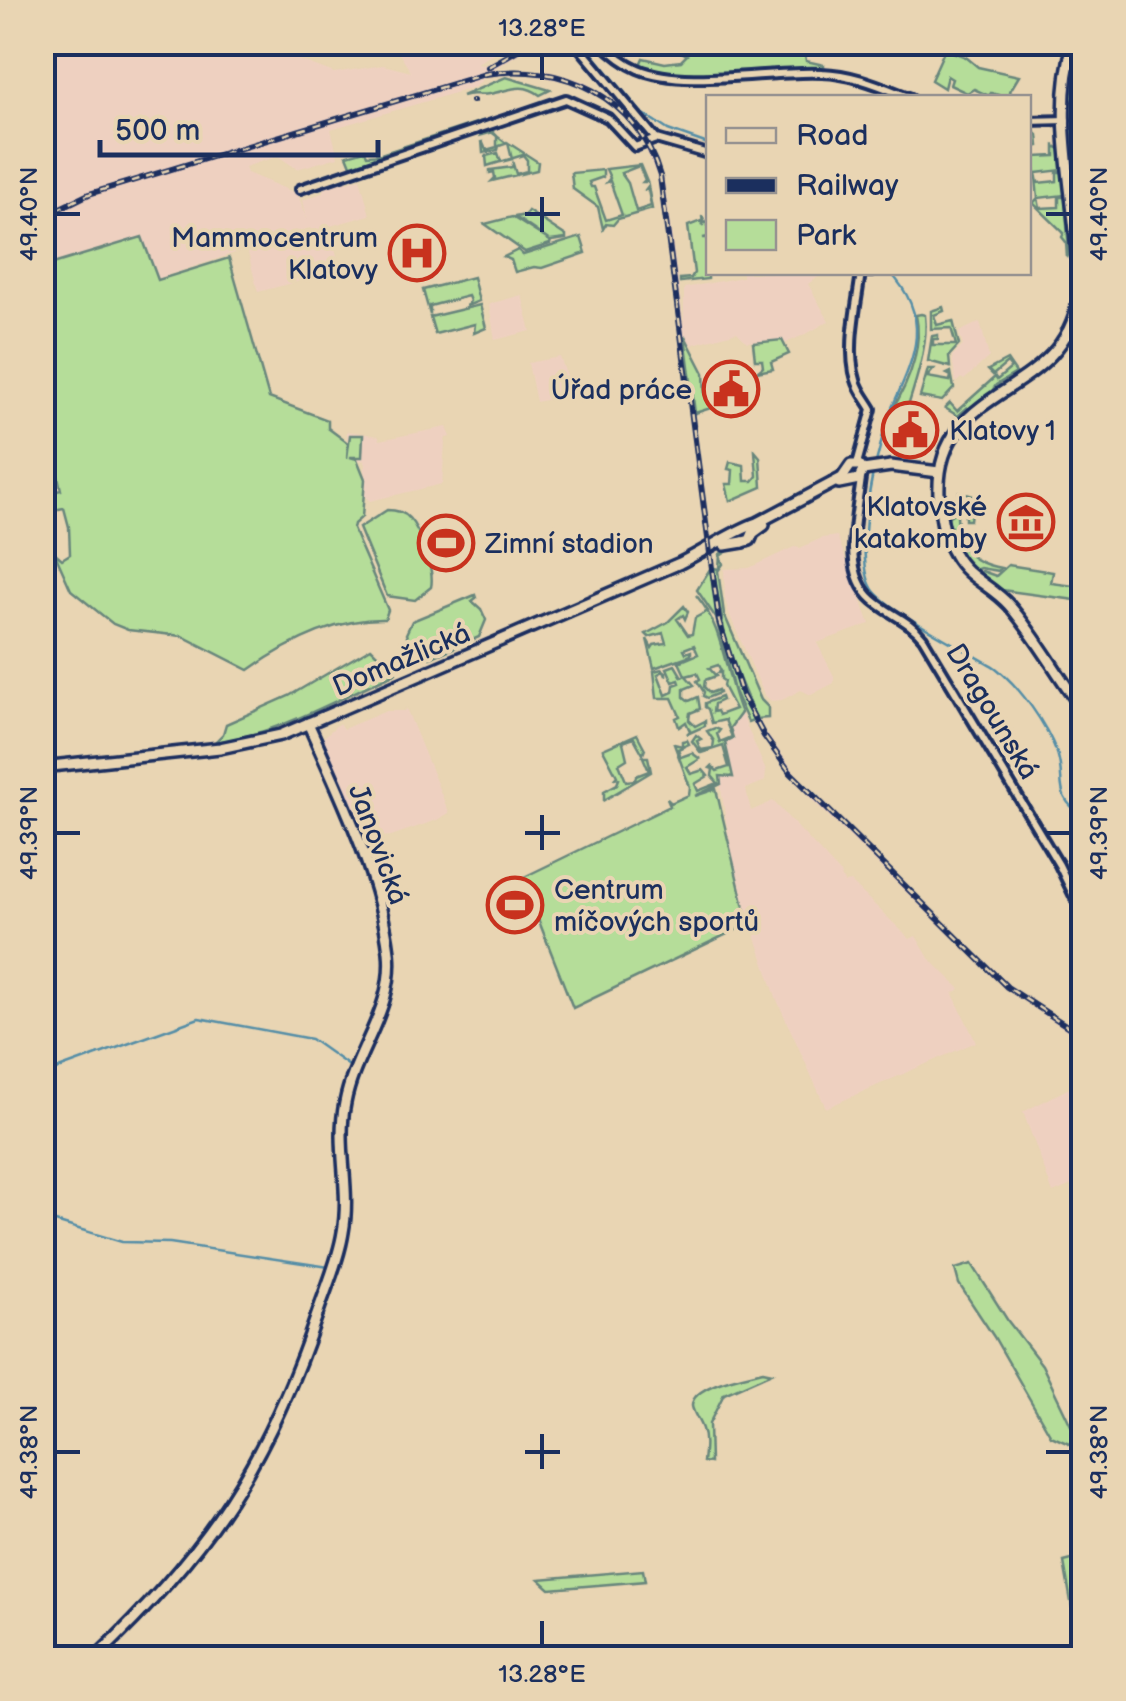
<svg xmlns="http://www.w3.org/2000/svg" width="1126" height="1701" viewBox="0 0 1126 1701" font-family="'Balsamiq Sans',sans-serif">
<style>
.built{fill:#eed0c0}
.green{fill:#b5dd99;stroke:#68867c;stroke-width:2.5}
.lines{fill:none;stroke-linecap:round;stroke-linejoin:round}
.stream{stroke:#558ea7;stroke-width:2.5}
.minor-casing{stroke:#1b2f5e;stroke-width:14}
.major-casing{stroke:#1b2f5e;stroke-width:16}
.minor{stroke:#e9d5b3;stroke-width:6}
.major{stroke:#e9d5b3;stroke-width:9}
.rail-casing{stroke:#1b2f5e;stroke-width:6}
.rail{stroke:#e9d5b3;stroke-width:2.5;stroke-dasharray:8;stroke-linecap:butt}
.ticks{fill:none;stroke:#1b2f5e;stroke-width:4}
.labels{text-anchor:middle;stroke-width:8;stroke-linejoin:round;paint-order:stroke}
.poi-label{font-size:28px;fill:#1b2f5e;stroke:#e9d5b3;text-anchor:end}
.street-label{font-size:28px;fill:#1b2f5e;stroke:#e9d5b3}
.neatline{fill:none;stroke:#1b2f5e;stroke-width:4}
.ticks-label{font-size:25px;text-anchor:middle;fill:#1b2f5e}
</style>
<rect width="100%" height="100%" fill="#e9d5b3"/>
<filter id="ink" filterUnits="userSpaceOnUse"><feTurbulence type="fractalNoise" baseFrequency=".01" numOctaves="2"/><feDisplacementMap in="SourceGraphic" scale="20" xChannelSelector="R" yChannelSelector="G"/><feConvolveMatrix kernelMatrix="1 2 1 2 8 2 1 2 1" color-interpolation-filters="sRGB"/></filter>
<g filter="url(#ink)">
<g class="built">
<polygon points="43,43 288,43 297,59 334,73 383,65 411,72 392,43 513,43 477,63 484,65 527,43 537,43 492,70 545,70 583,81 615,101 632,116 650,143 664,180 684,325 684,288 742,277 742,273 824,273 808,284 829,321 808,333 784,344 782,340 747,342 737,332 690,345 685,339 718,603 733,667 756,719 802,782 1009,985 1083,1034 1083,1041 1005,989 810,798 771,751 748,711 728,661 716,605 659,181 641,138 627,120 604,100 572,83 523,73 485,77 475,87 331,129 338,157 297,169 278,156 245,167 247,173 298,194 307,220 303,200 322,193 328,185 345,178 348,182 360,178 370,215 312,231 310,228 157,279 142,237 43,267"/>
<polygon points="326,236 333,239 340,269 338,271 258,292 248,253"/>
<polygon points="522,295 531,331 495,340 489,304"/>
<polygon points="980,322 989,357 964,380 961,378 956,383 952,356 963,346 959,332"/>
<polygon points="560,357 573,394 536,402 528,363"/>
<polygon points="447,427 451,437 446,438 445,442 442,484 370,501 364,496 365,461 348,458 347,431 379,436 380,440"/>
<polygon points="837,536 870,624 817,643 834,676 834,683 811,695 801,690 782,700 771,701 764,694 730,616 725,599 724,569 749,568 794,547 800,548 822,538"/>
<polygon points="406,708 449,813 437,820 391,836 368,838 323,738 339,723 343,729 386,711 404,711"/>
<polygon points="741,713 766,771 765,781 746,789 751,811 773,801 840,873 844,883 851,882 910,939 916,936 929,958 960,989 953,994 976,1042 826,1108 777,1000 734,872 719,776 733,777 725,742 733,738 730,728"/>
<polygon points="1083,1081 1083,1180 1053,1193 1023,1112"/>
</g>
<g class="green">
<path d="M803,42L806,61L824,65V69C764,69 699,82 639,67L643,58L665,63L681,61L687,55L677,50L678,44Z"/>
<polygon points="945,49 966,57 978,67 1019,76 1010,91 1012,95 1005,97 991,93 989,96 974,89 967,93 950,85 952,79 947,76 944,88 931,80"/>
<polygon points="1083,61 1078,113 1078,162 1076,162 1071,106 1076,62"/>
<path d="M506,77L550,90L540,95C521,81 509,91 489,94C478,96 473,92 462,96Z"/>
<polygon points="482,121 488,122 353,170 347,155 365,150 367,155 381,154"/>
<polygon points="490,131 506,143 507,142 538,162 537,170 492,181 495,178 494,172 490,173 490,170 512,167 513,164 516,174 527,171 527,160 523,155 487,166 486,156 498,153 501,162 512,159 508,143 499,146 498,150 483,153 482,141 486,150 497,147 497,136 493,132 479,136"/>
<polygon points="1033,131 1038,135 1039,146 1034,147 1035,157 1055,156 1055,146 1061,150 1063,170 1036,173 1038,183 1057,181 1057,172 1063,172 1065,195 1038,198 1040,208 1059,207 1059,197 1065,197 1069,252 1067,258 1066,242 1062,237 1064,233 1033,203 1038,198 1033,150 1029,151 1029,146 1032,148 1035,145"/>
<polygon points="640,165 647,182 643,182 645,180 639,166 621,173 628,183 636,211 651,206 648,190 645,190 648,186 652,209 618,219 613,225 606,224 603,229 598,207 573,189 571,173 603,170 603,177 589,182 591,187 594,187 606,220 622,215 610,181 607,182 610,178 606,169"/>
<polygon points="528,211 566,236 566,239 551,241 550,244 525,252 485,224 512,217 550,241 515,217 525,215"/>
<polygon points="702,216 705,223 708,222 708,237 703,238 708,238 708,279 680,282 680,279 691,278 694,273 688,226 701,221 703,226"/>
<path d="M142,237L158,280L229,258L269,398L328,420V428L348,443L347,458L350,435H363L362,457H350L357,459L365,479L362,517L354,524L353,529L388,610L385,619C336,618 289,642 249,670L182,636L128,630L113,624L71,590L54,552L62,559L70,554L69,527L64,508L43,512V494L61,490L58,476L43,461V267Z"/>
<polygon points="581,237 586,253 542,268 534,267 515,272 511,260 504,257 518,250 523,255"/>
<polygon points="473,277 479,301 467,306 470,301 468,296 430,306 430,315 423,290"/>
<polygon points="480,305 486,328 474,333 475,324 435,334 430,317"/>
<polygon points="943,307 944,311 934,315 937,325 953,321 959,345 949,356 950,367 928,361 932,336 938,335 938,339 933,339 933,345 956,345 951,328 931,329 931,311"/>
<path d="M921,314L925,315C929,345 915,383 906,413L901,416L891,412C908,384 923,348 916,315Z"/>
<polygon points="685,336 704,373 705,394 711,408 695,413"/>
<polygon points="782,340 789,354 771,362 773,369 757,372 763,367 762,360 755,360 753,343"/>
<path d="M1007,360L1016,373L996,385L994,388L1002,385C976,405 953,422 940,452L951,426L968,407L958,416L945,408L950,403L957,411L995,377L997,380L1011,368L1007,363L993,375L988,370Z"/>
<polygon points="928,369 934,369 927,377 950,381 951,376 947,374 951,372 954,388 942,401 920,397"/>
<polygon points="755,451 760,457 762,487 730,501 726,484 732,484 733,470 728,469 730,462 744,465 745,481 753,481 757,476"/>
<path d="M959,492L973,496L970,520H965V512L957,511C957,547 967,562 1001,568L998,571L980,568L972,571L955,547L946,518L957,511Z"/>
<path d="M387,510C395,510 403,511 409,518C420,530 435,571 431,587L415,600L387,596L359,528Z"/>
<polygon points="745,544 750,547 736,546 720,556 723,564 718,571 724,614 761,700 768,707 768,718 756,719 728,652 715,580 714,568 719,569 720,554 733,546"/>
<polygon points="1008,565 1053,572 1051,583 1083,587 1083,601 1002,590 976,575 982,571 996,576"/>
<polygon points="710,569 726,652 753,720 748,722 734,691 716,618 697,590"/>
<polygon points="475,595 476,598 472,601 481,609 486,620 479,637 430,658 413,652 406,634 412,621"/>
<path d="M696,595C724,627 725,675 741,713L730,728L733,738L725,742L733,777L720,776L721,784L695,796L716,789L748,924L573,1008L522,878L670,806L667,799L671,803L689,795L690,787L674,744L682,746V741L687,740L689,744L678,749L681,757L692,753L700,759L687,767L691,774L703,770L708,776L695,784L698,791L718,783L712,776L713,769L710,768L712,766L717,771L729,767L723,746L701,753L692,741L696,735L701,739L697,741L701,750L713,748L714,741L707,731L715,728L720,730L717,734L720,742L732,737L725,720L712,723L708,709L705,707V703L721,697L722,700L714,704L713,712L717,711L719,715L735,709L723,686L724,681L721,679V673H718L721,671L718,665L709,668L716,676L705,680L704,687L710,693L718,690L719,693L707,698L703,696L704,692L697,681L700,679L697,673L686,676L694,685L684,689V697L689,701L698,697L700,709L690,713L689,720L695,726L705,721V726L687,734L690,731L686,722L679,727L676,718L680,716L672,698H657L654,671L662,669L666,672V676L664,671L658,674L666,695L673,692L674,685L680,683L679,680L673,682L667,668L675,665L682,677L685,675L679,662L698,654L694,645L684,649L686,653L691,651V655L654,668L647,639L652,648L654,645L666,643L663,633L649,637L646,634L668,622L684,606L688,612L685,619L683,615L677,619L688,635L692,634L695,618L708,611Z"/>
<path d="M371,648L396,673C334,700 283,733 215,742L223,734L226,724L289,696Z"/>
<polygon points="637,734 645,749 643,754 634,738 623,742 627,759 619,764 626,781 635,780 636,776 649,771 643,757 648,757 651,772 604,800 604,791 617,784 619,779 615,778 617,776 603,749"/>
<polygon points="972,1264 1008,1321 1042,1365 1076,1436 1069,1444 1051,1436 994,1337 959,1284 955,1269"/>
<path d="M763,1371L772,1373L724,1394L709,1424L710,1463L703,1462C704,1451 706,1440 702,1429C700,1422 693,1413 692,1406C691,1385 748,1375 763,1371Z"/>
<polygon points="1083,1557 1083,1617 1074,1619 1064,1562"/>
<polygon points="643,1570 645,1581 550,1589 539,1579"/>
</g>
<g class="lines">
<g class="stream">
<polyline points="583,42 641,112 668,130 708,144"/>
<path d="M875,465C881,448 883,428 890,412C913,360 935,321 890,272"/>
<path d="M873,473C867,500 858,564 872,588C883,608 972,653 996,668C1021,688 1046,724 1057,753C1067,782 1051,796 1084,816"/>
<polyline points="42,1075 199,1018 311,1039 352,1068"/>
<polyline points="42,1218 122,1242 170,1243 329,1267"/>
</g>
<g class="minor-casing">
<g id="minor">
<polyline points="575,42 656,139"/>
<path d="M601,42C612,53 624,63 638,69C686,89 770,70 822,73C854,74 882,87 911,98"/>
<polyline points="1028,121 1066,120"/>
<polyline points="300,189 566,99 608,118 635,147 656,139 708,154"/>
<polyline points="862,272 872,272"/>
<path d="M857,464L872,409C867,400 859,391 856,380C846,349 857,305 861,272"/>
<path d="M861,478C857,515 840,571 873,600C889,614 910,621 923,638L1059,865L1084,917"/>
</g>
</g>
<g class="major-casing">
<g id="major">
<path d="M1074,42C1054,104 1070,176 1076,240C1077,260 1081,280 1078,301C1061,401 934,383 939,495C940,515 943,536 954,554C967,578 991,585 1009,605C1036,636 1059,678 1084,711"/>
<polyline points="1067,333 1084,341"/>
<polyline points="863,470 891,466 939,472"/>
<polyline points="839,483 859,479 863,470"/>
<polyline points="743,542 750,540 753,533 764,525"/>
<polyline points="725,545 743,542"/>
<path d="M42,767L220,748L281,735L680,563C707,550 731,532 757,523L842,478L851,465H859L863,470"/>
<path d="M95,1658C209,1550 268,1461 318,1312C327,1285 339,1259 343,1232C351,1189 336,1146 345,1103C355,1050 395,1009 389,952C380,876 339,792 308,723"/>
</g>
</g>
<use href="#minor" class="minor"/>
<use href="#major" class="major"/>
<g class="rail-casing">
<g id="rail">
<polyline points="488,67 532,42"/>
<polyline points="472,101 473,101"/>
<path d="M42,217L89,194L485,74C562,61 637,97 660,176L719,621L742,695L764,736L790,772L1007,987L1084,1037"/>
</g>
</g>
<use href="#rail" class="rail"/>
</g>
</g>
<path class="ticks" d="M542,55V80M542,197V232M55,214H80M525,214H560M1046,214H1071M542,815V850M55,833H80M525,833H560M1046,833H1071M542,1434V1469M55,1452H80M525,1452H560M1046,1452H1071M542,1621V1646"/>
<defs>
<g id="hospital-ring" transform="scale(2.875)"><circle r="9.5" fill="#e9d5b3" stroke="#c8321e" stroke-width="1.5"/><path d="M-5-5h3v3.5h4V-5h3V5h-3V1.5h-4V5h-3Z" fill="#c8321e"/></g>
<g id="civic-ring" transform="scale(2.875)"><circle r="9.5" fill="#e9d5b3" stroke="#c8321e" stroke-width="1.5"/><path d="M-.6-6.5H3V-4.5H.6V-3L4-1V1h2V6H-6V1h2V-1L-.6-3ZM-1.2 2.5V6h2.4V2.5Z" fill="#c8321e"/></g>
<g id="museum-ring" transform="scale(2.875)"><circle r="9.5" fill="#e9d5b3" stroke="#c8321e" stroke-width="1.5"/><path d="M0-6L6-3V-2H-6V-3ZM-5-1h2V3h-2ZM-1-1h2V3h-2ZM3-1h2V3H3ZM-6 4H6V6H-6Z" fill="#c8321e"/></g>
<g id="stadium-ring" transform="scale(2.875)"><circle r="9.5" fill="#e9d5b3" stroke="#c8321e" stroke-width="1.5"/><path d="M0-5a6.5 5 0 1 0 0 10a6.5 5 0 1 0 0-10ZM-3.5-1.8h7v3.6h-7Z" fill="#c8321e"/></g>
</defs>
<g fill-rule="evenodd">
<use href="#hospital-ring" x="417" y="253"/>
<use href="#civic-ring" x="731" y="389"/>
<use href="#civic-ring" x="910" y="430"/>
<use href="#museum-ring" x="1026" y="522"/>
<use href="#stadium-ring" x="446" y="543"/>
<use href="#stadium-ring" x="515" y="905"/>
</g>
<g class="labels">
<g class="poi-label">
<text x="378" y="247">Mammocentrum<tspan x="378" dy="32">Klatovy</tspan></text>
<text x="692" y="399">Úřad práce</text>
<text x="949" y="440" text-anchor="start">Klatovy 1</text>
<text x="987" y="516">Klatovské<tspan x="987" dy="32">katakomby</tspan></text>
<text x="485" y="553" text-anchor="start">Zimní stadion</text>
<text x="554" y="899" text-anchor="start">Centrum<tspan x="554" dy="32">míčových sportů</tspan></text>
</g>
<g class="street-label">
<text transform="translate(401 659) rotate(-23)" y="10">Domažlická</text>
<text transform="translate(993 711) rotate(59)" y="10">Dragounská</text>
<text transform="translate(379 844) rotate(70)" y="10">Janovická</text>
</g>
</g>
<rect width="1126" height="1701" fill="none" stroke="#e9d5b3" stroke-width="110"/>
<rect x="706" y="95" width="325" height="180" fill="#e9d5b3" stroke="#979391" stroke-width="2.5"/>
<rect x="726" y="128" width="50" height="15" fill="#e9d5b3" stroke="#979391" stroke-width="2.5"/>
<text x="796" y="145" font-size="30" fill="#1b2f5e">Road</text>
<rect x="726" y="178" width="50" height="15" fill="#1b2f5e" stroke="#979391" stroke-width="2.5"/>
<text x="796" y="195" font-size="30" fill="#1b2f5e">Railway</text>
<rect x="726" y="220" width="50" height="30" fill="#b5dd99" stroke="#979391" stroke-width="2.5"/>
<text x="796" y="245" font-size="30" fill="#1b2f5e">Park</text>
<path d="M100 140v15h278v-15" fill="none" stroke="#1b2f5e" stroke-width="5"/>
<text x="115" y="140" font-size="30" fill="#1b2f5e" stroke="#e9d5b3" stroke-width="8" paint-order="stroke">500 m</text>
<rect x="55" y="55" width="1016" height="1591" class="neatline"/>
<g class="ticks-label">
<text x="542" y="36">13.28°E</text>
<text transform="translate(28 214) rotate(-90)" y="9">49.40°N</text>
<text transform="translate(1098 214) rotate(-90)" y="9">49.40°N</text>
<text transform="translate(28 833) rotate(-90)" y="9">49.39°N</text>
<text transform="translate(1098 833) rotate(-90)" y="9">49.39°N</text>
<text transform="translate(28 1452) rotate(-90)" y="9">49.38°N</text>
<text transform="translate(1098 1452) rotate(-90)" y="9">49.38°N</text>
<text x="542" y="1682">13.28°E</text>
</g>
</svg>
